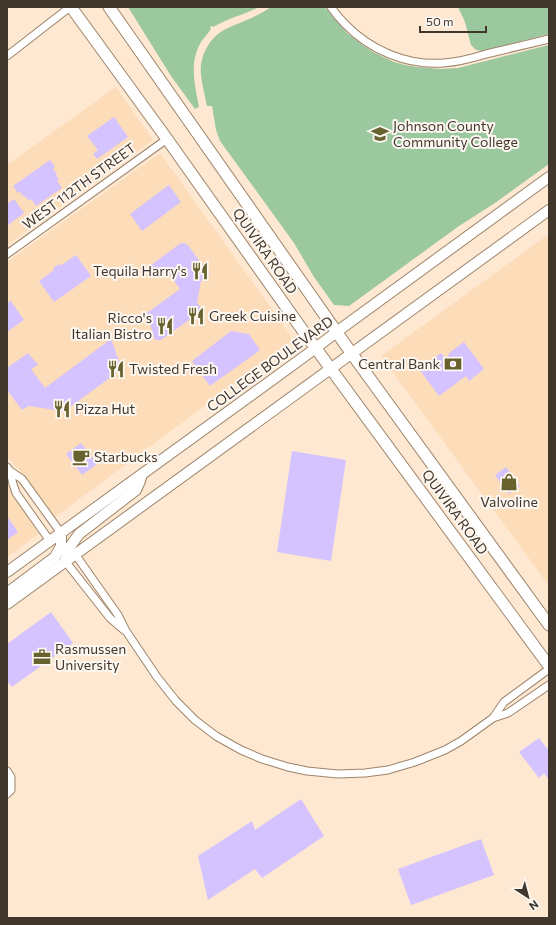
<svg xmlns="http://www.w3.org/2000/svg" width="556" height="925" viewBox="0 0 556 925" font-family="Commissioner,sans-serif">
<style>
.built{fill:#fddcba}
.green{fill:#9bc89f}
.building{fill:#d4c3ff}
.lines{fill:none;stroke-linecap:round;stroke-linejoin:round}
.street-casing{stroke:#9d846a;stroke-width:9}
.secondary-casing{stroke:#9d846a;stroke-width:12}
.primary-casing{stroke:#9d846a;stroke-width:13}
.street{stroke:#fff;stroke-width:7}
.secondary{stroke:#fff;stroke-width:10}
.primary{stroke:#fff;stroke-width:11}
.labels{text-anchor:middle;stroke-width:4;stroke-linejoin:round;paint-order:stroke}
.poi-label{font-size:14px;fill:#41362b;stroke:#fef8f2;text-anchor:start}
.street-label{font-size:14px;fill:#41362b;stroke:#fef8f2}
</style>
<rect width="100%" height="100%" fill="#fee8d1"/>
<g class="built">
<polygon points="116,87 153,140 7,245 7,165"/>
<polygon points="160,153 291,336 292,341 55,517 25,477 7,456 7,262"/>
<polygon points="549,234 549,586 381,356"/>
<polygon points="7,484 14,497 35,528 38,534 7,557"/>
</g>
<g class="green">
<path d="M128,7H259C248,13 236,16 225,21C221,23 217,25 213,27L212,26L210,27L211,29C208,34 203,38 200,44C189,64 195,86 199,107L195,109L171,76Z"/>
<path d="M271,7H323V8L325,7L347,33L364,46L375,53L394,62L405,65L417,67L441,69L458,68L549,45V164L495,203L459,226L349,306L334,305L314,277L294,243L220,141L216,130L212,106H207C205,96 202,85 201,75C199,57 209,37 226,29C241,22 257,17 271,7Z"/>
<polygon points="458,7 549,7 549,34 482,51 476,50 471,45 465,22"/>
</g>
<g class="building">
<polygon points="114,117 128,137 97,159 93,154 98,150 87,136"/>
<polygon points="50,160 55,167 53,169 57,174 56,175 59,180 57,181 62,188 36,206 31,199 29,201 25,196 24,197 20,192 18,193 13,186"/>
<polygon points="169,185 181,202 142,231 130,214"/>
<polygon points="14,199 24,213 7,226 7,204"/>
<polygon points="181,243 187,244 210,275 201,281 197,303 203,310 161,340 155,340 147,313 180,289 167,271 160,277 151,265"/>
<polygon points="76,255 91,276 54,302 39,281 54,270 53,268 59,264 60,266"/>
<polygon points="11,301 24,320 7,332 7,303"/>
<polygon points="231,331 249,334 260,350 210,386 192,361"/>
<polygon points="111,339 122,369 59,415 55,410 29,406 22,410 7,390 7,368 28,353 38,365 31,369 45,388"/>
<polygon points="464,342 484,369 469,381 466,376 439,396 419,369 441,353 445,358 450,354 449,353"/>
<polygon points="81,443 97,464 82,475 66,454"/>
<polygon points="292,451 346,460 331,561 277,552"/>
<polygon points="506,467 520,486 509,494 495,475"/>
<polygon points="7,516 18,532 7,540"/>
<polygon points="51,612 73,643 12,687 7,681 7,644"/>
<polygon points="539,738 549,751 549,780 544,773 539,778 519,752"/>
<polygon points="301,799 324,836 262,878 255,869 208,900 198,856 252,821 255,830"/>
<polygon points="481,839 494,875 411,905 398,869"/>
</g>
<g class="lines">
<g class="street-casing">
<g id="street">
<path d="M331,7C335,13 340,19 345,24C370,50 407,66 444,63C458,62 473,58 486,54C507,49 528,44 549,39"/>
<polyline points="7,56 70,7"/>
<polyline points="7,254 167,139"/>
<polyline points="7,467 10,471 22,479 61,533"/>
<polyline points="10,471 13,484 16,493 50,541"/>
<polyline points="75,554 118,615 126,631 157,677 176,701 195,720 216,736 241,750 262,759 288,767 307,771 338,774 365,773 388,770 415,762 445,750 461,741 493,718 504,702 549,669"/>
<polyline points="65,561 110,618 124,630"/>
<polyline points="493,718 508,713 549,685"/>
<polyline points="7,771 11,777 11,790 7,794"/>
</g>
</g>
<g class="secondary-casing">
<g id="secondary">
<polyline points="65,561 69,548 79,534 136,490 140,481 142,474"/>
<polyline points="7,572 305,356 346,325 549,177"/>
<polyline points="7,593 55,557 61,546 61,533"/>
<polyline points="7,604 549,210"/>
</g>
</g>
<g class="primary-casing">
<g id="primary">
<polyline points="71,7 167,139 306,335 549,666"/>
<polyline points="109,7 352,354 549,625"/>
</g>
</g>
<use href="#street" class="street"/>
<use href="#secondary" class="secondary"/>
<use href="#primary" class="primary"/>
</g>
<defs>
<g id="university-bare" transform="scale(1.38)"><path d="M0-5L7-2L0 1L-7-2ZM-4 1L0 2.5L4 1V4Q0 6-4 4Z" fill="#68622f" stroke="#fef8f2" stroke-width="2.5" paint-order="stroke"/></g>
<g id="restaurant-bare" transform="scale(1.38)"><path d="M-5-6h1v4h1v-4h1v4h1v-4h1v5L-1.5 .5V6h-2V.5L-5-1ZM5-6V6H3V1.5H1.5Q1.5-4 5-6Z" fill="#68622f" stroke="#fef8f2" stroke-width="2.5" paint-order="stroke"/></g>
<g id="bank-bare" transform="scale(1.38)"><path d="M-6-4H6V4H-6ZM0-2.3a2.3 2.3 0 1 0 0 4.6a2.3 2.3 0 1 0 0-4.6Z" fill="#68622f" stroke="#fef8f2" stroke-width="2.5" paint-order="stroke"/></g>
<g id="cafe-bare" transform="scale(1.38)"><path d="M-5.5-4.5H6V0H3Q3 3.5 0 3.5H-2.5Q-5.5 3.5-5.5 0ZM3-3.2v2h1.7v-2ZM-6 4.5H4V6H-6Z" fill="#68622f" stroke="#fef8f2" stroke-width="2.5" paint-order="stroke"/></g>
<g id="shop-bare" transform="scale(1.38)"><path d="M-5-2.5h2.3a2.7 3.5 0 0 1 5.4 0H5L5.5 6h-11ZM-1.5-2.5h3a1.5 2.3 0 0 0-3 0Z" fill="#68622f" stroke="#fef8f2" stroke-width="2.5" paint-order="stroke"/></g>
<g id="office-bare" transform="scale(1.38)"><path d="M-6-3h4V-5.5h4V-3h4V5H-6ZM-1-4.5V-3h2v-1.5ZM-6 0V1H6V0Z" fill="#68622f" stroke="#fef8f2" stroke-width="2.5" paint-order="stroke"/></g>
</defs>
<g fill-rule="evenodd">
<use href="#university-bare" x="380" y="134"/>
<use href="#restaurant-bare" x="200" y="271"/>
<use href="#restaurant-bare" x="196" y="316"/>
<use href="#restaurant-bare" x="165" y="326"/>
<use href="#bank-bare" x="453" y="364"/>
<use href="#restaurant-bare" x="116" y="369"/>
<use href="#restaurant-bare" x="62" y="409"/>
<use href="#cafe-bare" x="81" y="457"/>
<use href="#shop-bare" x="509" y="482"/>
<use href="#office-bare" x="42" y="657"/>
</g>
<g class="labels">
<g class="poi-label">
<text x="393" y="131">Johnson County<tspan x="393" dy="16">Community College</tspan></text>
<text x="187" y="276" text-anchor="end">Tequila Harry's</text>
<text x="209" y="321">Greek Cuisine</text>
<text x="152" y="323" text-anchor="end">Ricco's<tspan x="152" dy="16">Italian Bistro</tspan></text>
<text x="440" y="369" text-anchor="end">Central Bank</text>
<text x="129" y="374">Twisted Fresh</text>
<text x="75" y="414">Pizza Hut</text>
<text x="94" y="462">Starbucks</text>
<text x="509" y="507" text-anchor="middle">Valvoline</text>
<text x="55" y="654">Rasmussen<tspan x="55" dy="16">University</tspan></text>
</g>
<g class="street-label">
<text transform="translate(79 186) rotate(-36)" y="5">WEST 112TH STREET</text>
<text transform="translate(265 251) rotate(55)" y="5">QUIVIRA ROAD</text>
<text transform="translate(270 364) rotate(-36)" y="5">COLLEGE BOULEVARD</text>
<text transform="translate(455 512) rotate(54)" y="5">QUIVIRA ROAD</text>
</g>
</g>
<rect width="556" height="925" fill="none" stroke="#41362b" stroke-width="16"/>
<g transform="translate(528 897) rotate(144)" stroke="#fef8f2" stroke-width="3" paint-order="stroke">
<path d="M0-3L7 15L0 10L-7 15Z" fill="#41362b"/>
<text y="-6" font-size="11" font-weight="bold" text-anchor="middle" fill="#41362b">N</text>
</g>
<path d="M420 26v6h66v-6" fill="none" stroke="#41362b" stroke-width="2"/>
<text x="426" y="26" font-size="12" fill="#41362b" stroke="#fef8f2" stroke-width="3" paint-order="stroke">50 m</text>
</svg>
